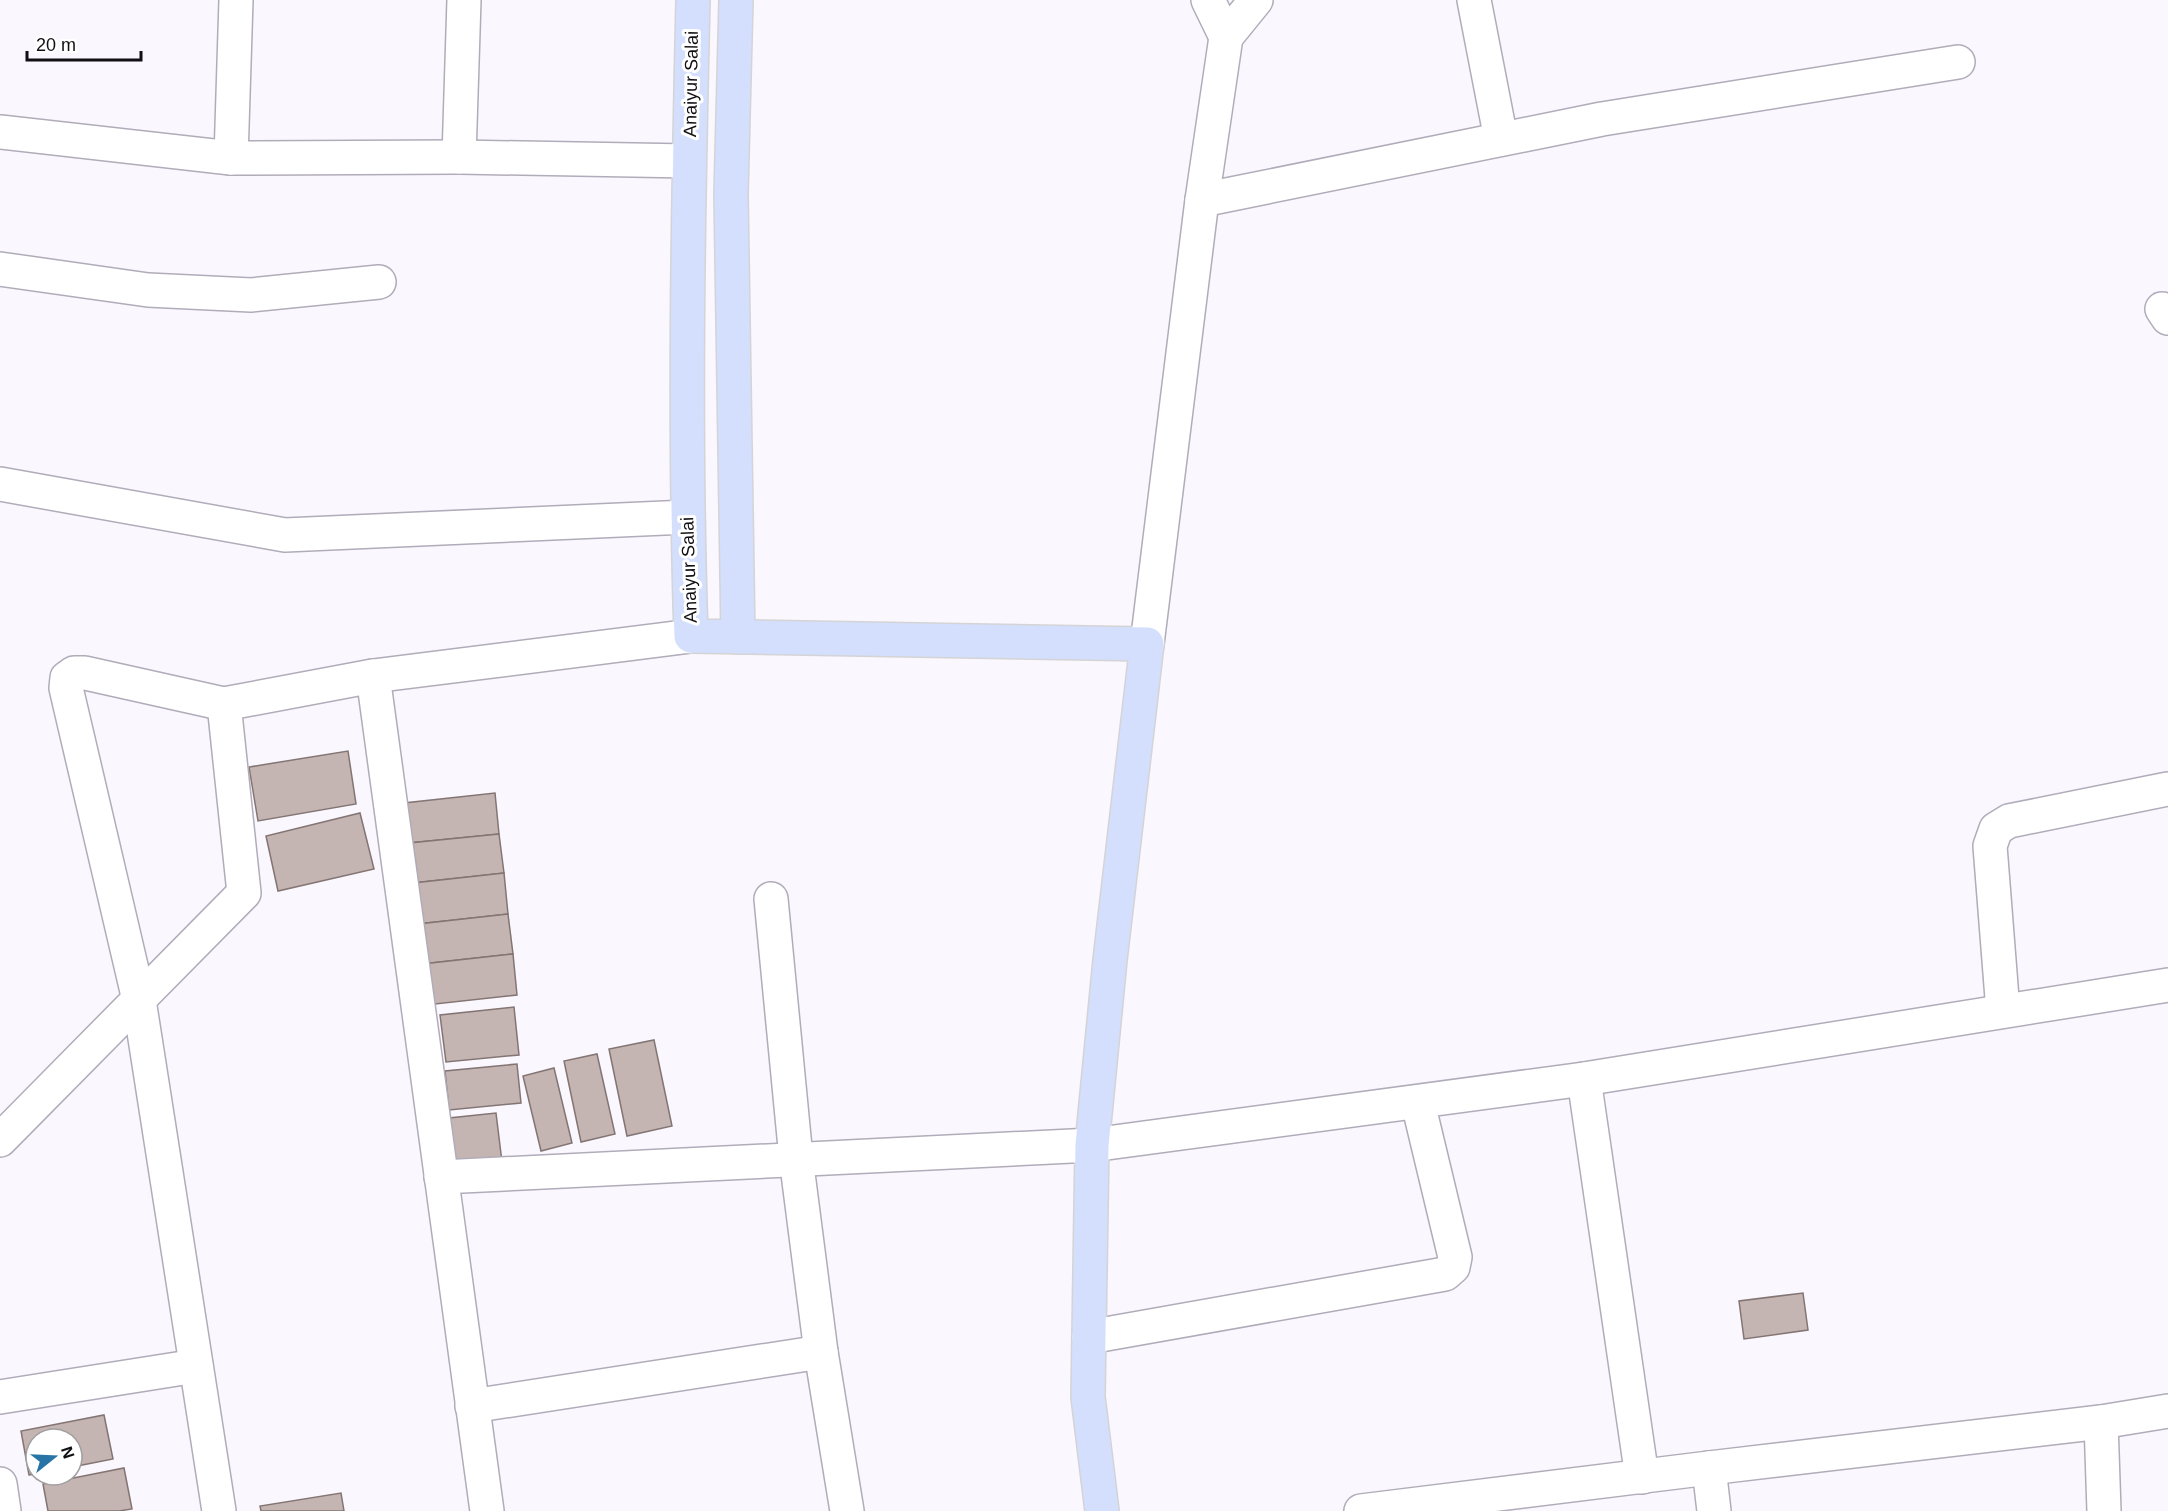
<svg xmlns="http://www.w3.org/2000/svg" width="2168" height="1511" viewBox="0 0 2168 1511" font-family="Helvetica,sans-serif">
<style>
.building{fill:#c4b4b2;stroke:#837573;stroke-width:1.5}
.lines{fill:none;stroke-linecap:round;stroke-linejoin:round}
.minor-casing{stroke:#b1acb9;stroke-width:36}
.primary-casing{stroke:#d4d4d5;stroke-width:36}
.minor{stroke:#fff;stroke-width:33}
.primary{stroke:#d3dffc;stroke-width:33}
.labels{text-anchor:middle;stroke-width:6;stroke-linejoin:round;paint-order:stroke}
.street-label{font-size:18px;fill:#110f13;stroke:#fff}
</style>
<rect width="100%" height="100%" fill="#faf7ff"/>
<g class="building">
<polygon points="348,751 356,804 258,821 249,767"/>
<polygon points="495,793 499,834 409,843 404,803"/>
<polygon points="360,813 374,869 278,891 266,836"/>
<polygon points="499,834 504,873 413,883 409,843"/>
<polygon points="504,873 508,914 418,924 413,883"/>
<polygon points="508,914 513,954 422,964 418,924"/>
<polygon points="513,954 517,995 426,1005 422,964"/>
<polygon points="514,1007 519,1055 446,1062 440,1015"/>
<polygon points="654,1040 672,1126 627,1136 609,1049"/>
<polygon points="597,1054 615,1134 581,1142 564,1061"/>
<polygon points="517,1064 521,1103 449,1110 445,1071"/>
<polygon points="554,1068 572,1143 541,1151 523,1076"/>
<polygon points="496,1113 502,1162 454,1167 449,1118"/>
<polygon points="1803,1293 1808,1330 1744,1339 1739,1301"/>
<polygon points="104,1415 113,1459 72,1467 72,1439 36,1439 36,1474 29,1475 21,1431"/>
<polygon points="124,1468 132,1509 119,1511 48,1511 43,1484"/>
<polygon points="341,1493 344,1511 261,1511 260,1506"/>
</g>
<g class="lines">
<g class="minor-casing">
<g id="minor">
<polyline points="1208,0 1226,37"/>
<polyline points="1474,0 1501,139"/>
<polyline points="0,132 231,158 459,157 689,161"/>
<polyline points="459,157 464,0"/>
<polyline points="231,158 236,0"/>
<polyline points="1202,200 1602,119 1958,62"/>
<polyline points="0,269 148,290 251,295 379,282"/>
<polyline points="2162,309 2168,318"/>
<polyline points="0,484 285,535 687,517"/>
<polyline points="1147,644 1202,200 1226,37 1256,0"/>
<polyline points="373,676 487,1511"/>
<polyline points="771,899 796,1158 821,1352 847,1511"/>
<polyline points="2003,1011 1990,846 1996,829 2009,821 2168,789"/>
<polyline points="1584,1079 1642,1477"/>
<polyline points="0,1140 244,893 224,704 373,676 691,636"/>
<polyline points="441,1177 1092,1145 1584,1079 2168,985"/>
<polyline points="1089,1337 1445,1274 1453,1267 1455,1257 1418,1103"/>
<polyline points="0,1397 196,1366"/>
<polyline points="472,1406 821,1352"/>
<polyline points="2101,1422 2104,1511"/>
<polyline points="1709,1468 1714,1511"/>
<polyline points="0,1484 4,1511"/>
<polyline points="219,1511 139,1000 66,688 67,678 74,673 85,673 224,704"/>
<polyline points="1361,1511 1709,1468 2101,1422 2168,1411"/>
</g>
</g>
<g class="primary-casing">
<g id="primary">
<path d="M693,0C688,212 684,424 691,636L1147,644L1110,960L1092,1145L1088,1397L1102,1511"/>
<polyline points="736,0 731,194 738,637"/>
</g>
</g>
<use href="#minor" class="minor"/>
<use href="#primary" class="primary"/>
</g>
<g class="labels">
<g class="street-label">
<text transform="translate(691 84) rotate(-89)" y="6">Anaiyur Salai</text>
<text transform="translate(689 570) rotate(-92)" y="6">Anaiyur Salai</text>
</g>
</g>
<g transform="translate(54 1457) rotate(72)"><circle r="28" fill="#ffffff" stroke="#a09fa1" stroke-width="1.5"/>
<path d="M0-4.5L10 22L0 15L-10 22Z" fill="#2874a7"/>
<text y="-9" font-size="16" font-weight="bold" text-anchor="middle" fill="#110f13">N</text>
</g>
<path d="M27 51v9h114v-9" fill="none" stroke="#110f13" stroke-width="3"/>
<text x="36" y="51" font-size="18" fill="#110f13" stroke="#ffffff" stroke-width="4.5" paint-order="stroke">20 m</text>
</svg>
